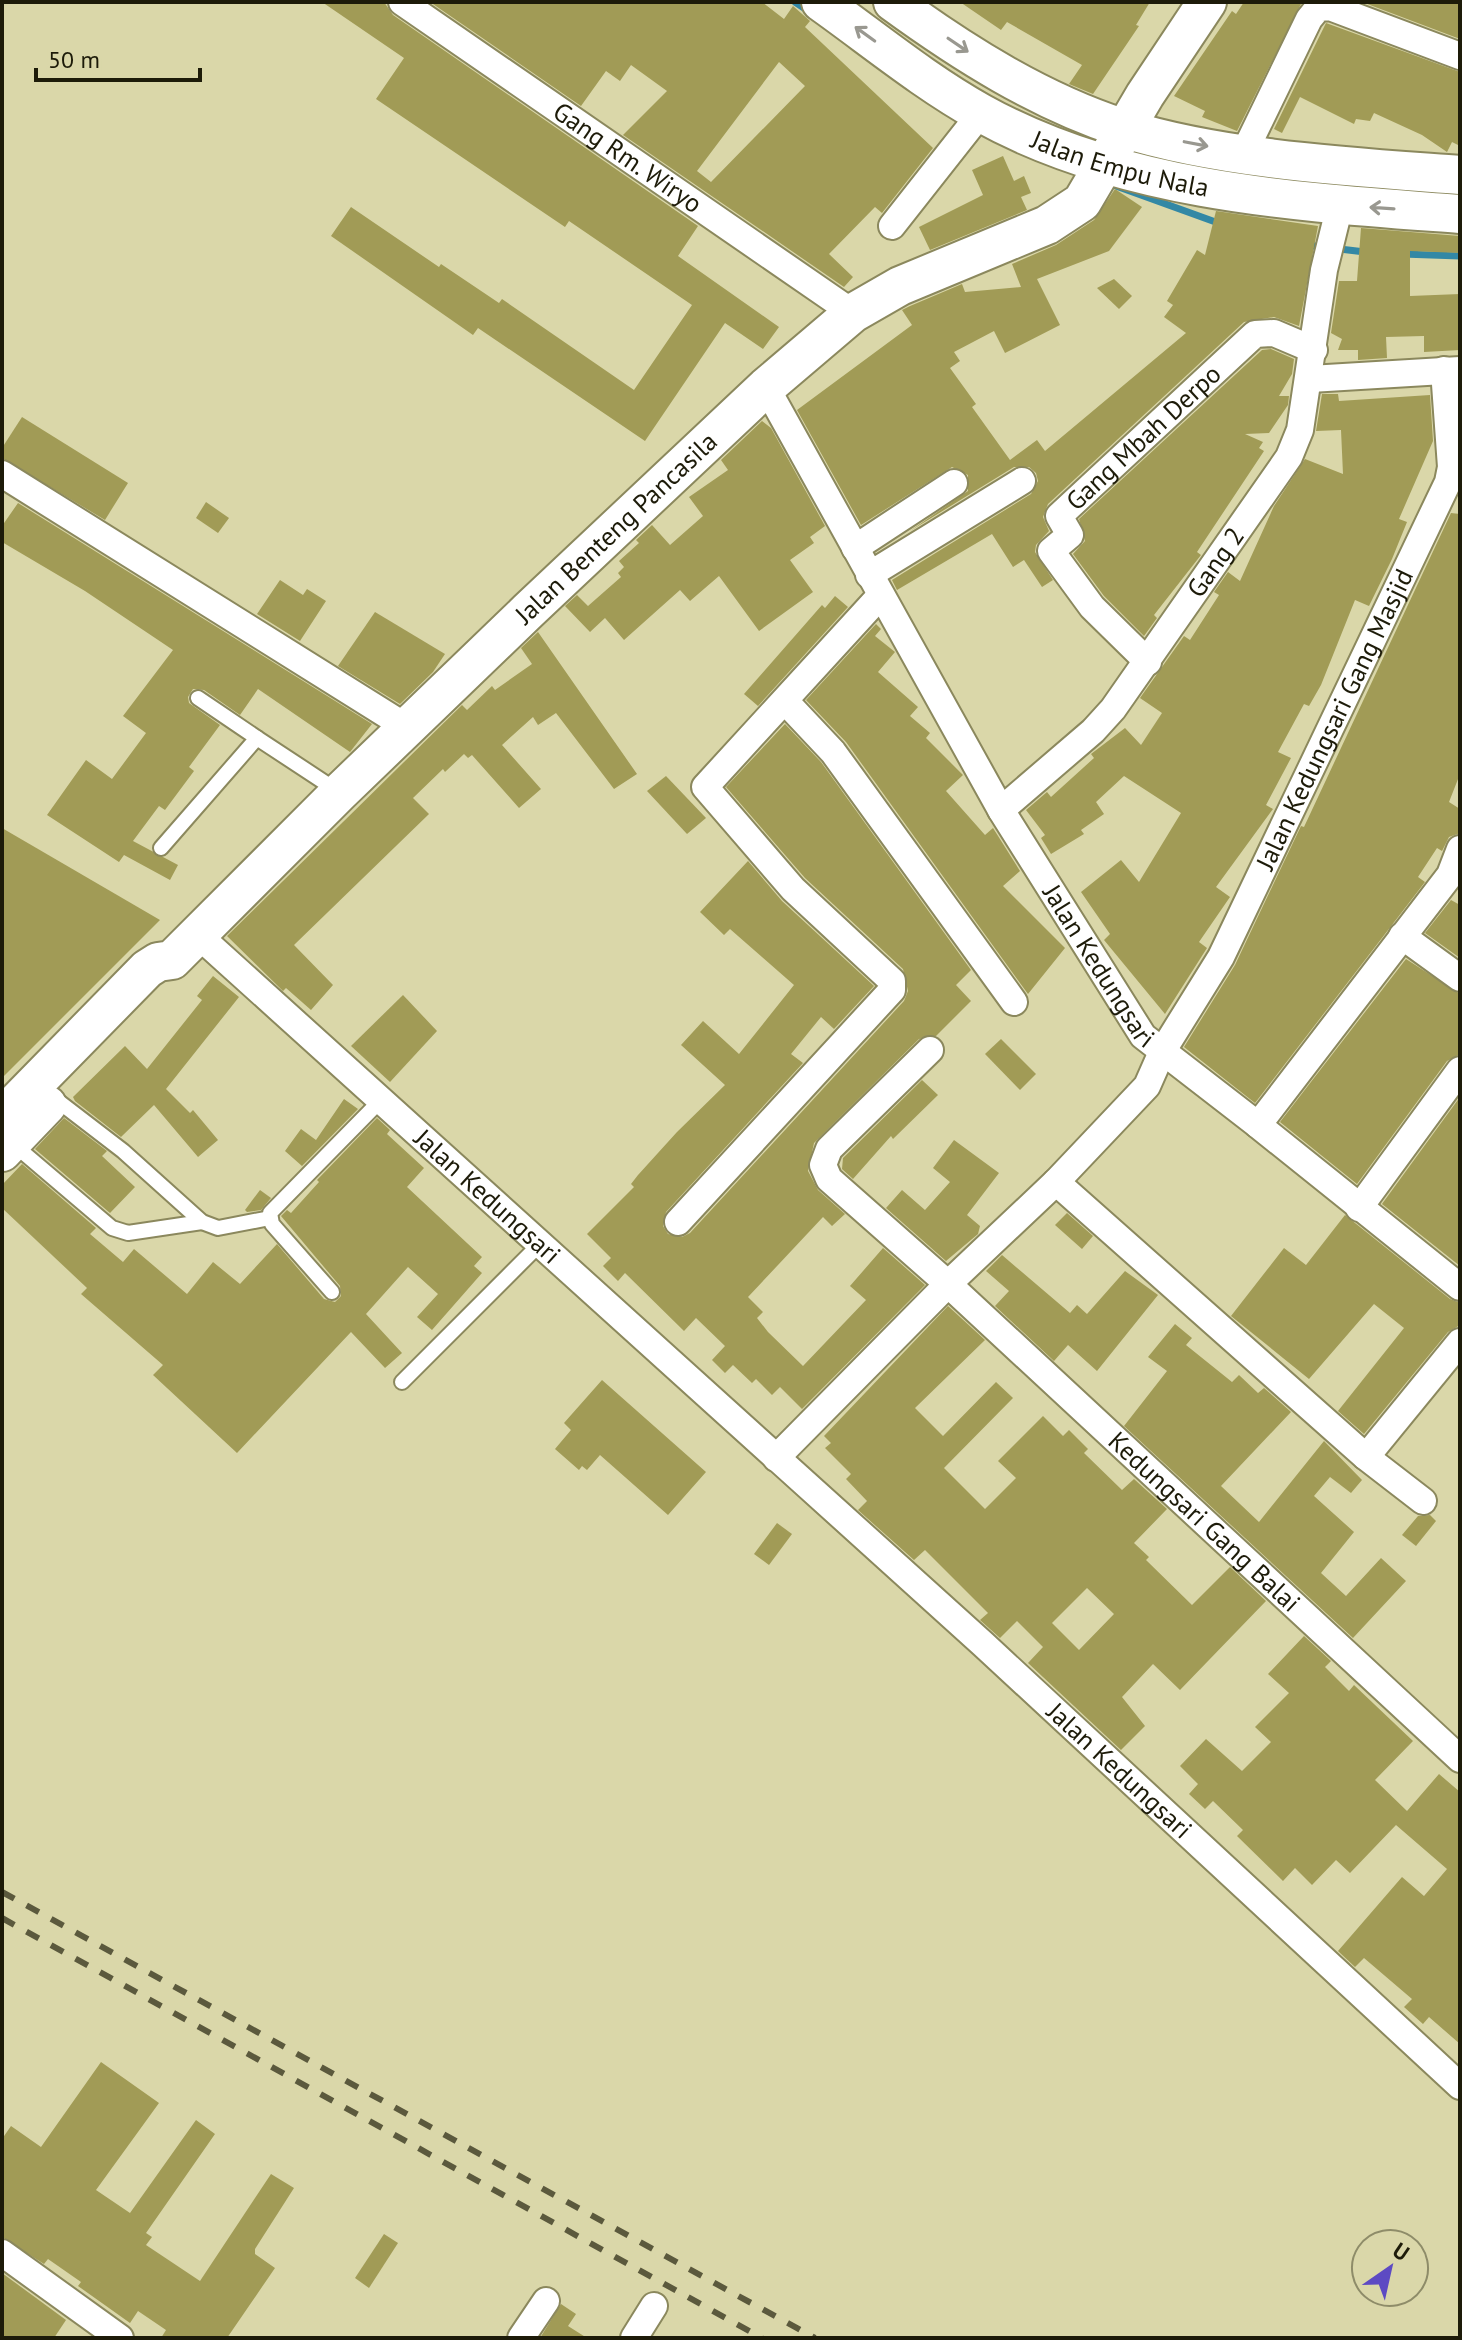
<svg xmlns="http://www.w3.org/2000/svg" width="1462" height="2340" viewBox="0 0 1462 2340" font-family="'PT Sans',sans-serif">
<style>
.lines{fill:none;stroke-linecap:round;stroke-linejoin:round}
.stream{stroke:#3388a5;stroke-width:7}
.building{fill:#a19b56;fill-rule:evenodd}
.lane-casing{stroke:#8b885d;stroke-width:18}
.street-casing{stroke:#8b885d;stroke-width:30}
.secondary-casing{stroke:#8b885d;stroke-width:42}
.lane{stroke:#fff;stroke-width:14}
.street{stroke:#fff;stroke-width:26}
.secondary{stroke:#fff;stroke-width:38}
.rail{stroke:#5b593d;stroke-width:6;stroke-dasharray:14 14;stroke-linecap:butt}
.oneway{stroke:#999890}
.labels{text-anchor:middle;stroke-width:8;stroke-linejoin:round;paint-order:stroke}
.street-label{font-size:26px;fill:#1d1b09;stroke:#dad7a9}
</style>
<rect width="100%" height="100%" fill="#dad7a9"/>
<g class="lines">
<g class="stream">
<polyline points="795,2 810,12"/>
<polyline points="1116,186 1221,224"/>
<polyline points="1306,245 1365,252"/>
<polyline points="1402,254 1460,256"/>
</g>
</g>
<g class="building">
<polygon points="322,2 384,2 393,15 698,226 678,256 779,327 763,349 725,323 645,441 478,328 473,335 331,236 351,207 439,267 441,264 499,303 502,299 634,390 692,305 569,221 565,227 376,99 404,58"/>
<path d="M430,2H762L784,19L793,6L810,21L805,27L933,148L882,213L875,207L829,254L853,277L844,287L623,135L667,91L631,65L620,81L606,71L581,106ZM779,62L805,86L711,182L697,171Z"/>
<polygon points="960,2 1150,2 1136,25 1139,26 1093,94 1069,84 1082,65 1007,22 1001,30"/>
<polygon points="1244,2 1302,2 1237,131 1202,117 1205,111 1174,96 1232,11 1236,14"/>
<polygon points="1362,2 1460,2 1460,39"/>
<polygon points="1326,23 1460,72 1460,146 1452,142 1447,152 1422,135 1374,113 1370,121 1356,119 1354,124 1300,97 1282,133 1274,129"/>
<polygon points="1003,156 1014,181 1024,176 1031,193 1021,197 1027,210 930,250 919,227 983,195 972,170"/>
<polygon points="1115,189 1142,207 1109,251 1037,279 1060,325 1005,353 994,331 954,352 960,361 950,368 976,404 972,407 1010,460 1037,440 1045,451 1186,333 1164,317 1173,305 1167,301 1197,250 1205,255 1216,211 1318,226 1299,326 1274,317 1244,322 1048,504 1043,517 1049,531 1036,545 1035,552 1053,580 1042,587 1024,560 1013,567 992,534 897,590 892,580 1031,494 1038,481 1036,473 1029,467 1014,467 910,531 968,491 968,475 952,467 861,525 797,410 912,325 902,310 910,306 962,284 965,292 1021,287 1012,264 1056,245 1094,220"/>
<polygon points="1361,228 1460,236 1460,253 1410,251 1410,296 1460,294 1460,350 1424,352 1424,336 1386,337 1387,358 1358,360 1358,350 1338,350 1342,339 1331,333 1339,281 1357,281"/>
<polygon points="1114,279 1132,296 1119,309 1097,288"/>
<polygon points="1271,349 1294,359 1292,374 1279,396 1289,396 1288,405 1269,433 1245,434 1263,442 1259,448 1264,451 1197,552 1201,555 1154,615 1157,618 1144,636 1104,596 1073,554 1085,541 1079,519 1262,350"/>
<polygon points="1322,394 1338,394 1339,401 1430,395 1433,441 1399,519 1407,522 1392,559 1369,606 1355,600 1321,685 1309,706 1304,704 1278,752 1291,758 1266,805 1273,809 1216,887 1230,897 1199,942 1207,948 1165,1014 1104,940 1110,934 1081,892 1121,860 1139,882 1181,813 1124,776 1096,802 1104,814 1081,830 1084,834 1051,854 1041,838 1045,835 1026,810 1047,792 1051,797 1094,758 1091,754 1125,728 1141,745 1162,713 1140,698 1184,636 1190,640 1219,595 1214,592 1228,572 1240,581 1274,506 1305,459 1343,474 1341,430 1316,431"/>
<polygon points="22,417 128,483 105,520 2,458 2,448"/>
<polygon points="762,421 771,428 825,526 810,537 814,543 790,560 813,592 759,631 719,576 690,601 680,590 624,640 605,618 590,632 565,606 577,595 588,606 621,577 618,573 624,567 619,561 639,543 636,540 652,525 670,545 703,516 689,497 728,470 721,460"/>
<polygon points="206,502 229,518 218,533 196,518"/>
<polygon points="18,503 372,724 350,752 258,689 240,715 204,690 193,689 188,697 189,703 220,725 189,767 194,771 165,810 159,806 133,841 178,865 170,880 124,855 119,862 47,815 86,760 112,779 146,733 123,716 173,650 85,591 2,542 2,526"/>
<polygon points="1451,513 1460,514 1460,774 1449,802 1460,809 1460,833 1449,837 1442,851 1437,848 1418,877 1425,882 1255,1103 1184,1047 1235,965 1301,826 1304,827"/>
<polygon points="280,580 303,595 307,589 326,601 300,641 257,614"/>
<polygon points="835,596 848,607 758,706 744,694 822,605 825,608"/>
<polygon points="375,612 445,654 433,672 400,704 338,666"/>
<polygon points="876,624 881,629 875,636 895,652 878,672 918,707 910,716 930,733 926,738 963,775 946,791 985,835 993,828 1020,871 1003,886 1065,948 1028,994 846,742 806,700"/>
<polygon points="538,632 637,774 614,789 556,713 538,725 533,717 502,745 541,789 519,808 472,755 468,758 464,754 445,772 443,769 413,798 429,814 294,945 333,985 311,1010 286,988 283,991 227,936 462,705 467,710 492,686 495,690 532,664 521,648"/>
<polygon points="785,724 821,762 971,970 956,985 971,1001 936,1036 919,1039 814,1143 808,1171 818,1190 845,1214 832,1226 823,1217 748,1297 763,1312 757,1318 768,1332 803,1366 866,1300 850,1286 883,1248 925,1285 802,1409 780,1387 772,1395 756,1379 752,1383 733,1365 725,1373 712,1360 725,1346 696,1318 684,1331 625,1273 618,1281 603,1266 611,1258 587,1234 634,1187 631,1184 638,1175 677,1132 725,1085 681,1045 703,1021 739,1054 794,985 730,929 724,935 700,912 748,861 782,901 874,986 834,1029 821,1017 791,1054 803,1063 666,1212 663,1226 668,1234 682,1237 690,1233 904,1001 908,991 903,969 805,878 726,787"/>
<polygon points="666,776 706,818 687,834 647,791"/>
<polygon points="2,828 160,920 2,1078"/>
<polygon points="1451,900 1460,905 1460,958 1425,933"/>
<polygon points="1406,959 1460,994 1460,1054 1447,1061 1357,1184 1280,1122"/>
<polygon points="213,976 239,997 166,1089 190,1113 193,1110 218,1140 198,1157 154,1105 121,1137 75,1101 73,1097 125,1046 147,1069 202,1000 197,996"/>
<polygon points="403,995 437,1031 390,1082 351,1046"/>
<polygon points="1001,1039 1036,1074 1020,1090 985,1054"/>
<polygon points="922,1080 938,1095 893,1139 891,1136 853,1179 842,1169 843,1158"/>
<polygon points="1460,1097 1460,1266 1382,1204"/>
<polygon points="344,1099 358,1109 302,1166 285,1151 301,1129 316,1140"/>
<polygon points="64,1118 107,1151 102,1156 135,1187 110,1213 35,1149"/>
<polygon points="377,1118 390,1130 387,1134 424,1168 407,1187 482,1257 474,1266 482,1273 432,1330 417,1317 438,1294 408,1267 366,1314 402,1353 385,1368 351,1332 237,1453 153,1375 163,1365 81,1294 87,1288 2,1208 2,1185 22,1164 96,1228 90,1234 123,1262 134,1249 187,1294 213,1262 240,1284 277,1244 324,1299 335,1302 341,1296 340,1286 281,1216 287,1210 291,1213 319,1182 317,1180"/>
<polygon points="954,1140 999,1173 967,1215 980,1226 978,1234 946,1261 886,1208 902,1190 925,1210 950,1182 933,1168"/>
<polygon points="260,1190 271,1198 261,1210 247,1212 245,1210"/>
<polygon points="1067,1213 1093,1236 1082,1249 1055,1225"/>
<polygon points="1345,1215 1450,1299 1460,1303 1460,1325 1448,1332 1364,1434 1338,1411 1404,1328 1374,1304 1309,1379 1231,1316 1284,1248 1306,1265"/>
<polygon points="1002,1255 1070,1313 1077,1305 1087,1314 1125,1271 1158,1295 1097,1371 1068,1345 1054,1361 995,1306 1009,1291 986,1271"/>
<path d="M948,1306L985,1340L915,1408L943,1436L996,1382L1013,1398L944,1468L985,1509L1016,1478L998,1461L1043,1416L1063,1436L1069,1430L1088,1449L1084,1453L1122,1490L1134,1479L1167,1509L1134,1543L1149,1557L1146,1560L1192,1605L1230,1567L1266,1601L1180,1690L1153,1664L1122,1697L1145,1726L1121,1750L1028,1663L1043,1647L1017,1621L1000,1638L980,1620L988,1613L925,1550L914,1560L858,1510L867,1501L846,1479L851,1474L825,1448L831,1443L824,1436ZM1087,1588L1114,1614L1079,1650L1052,1623Z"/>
<polygon points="1175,1324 1192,1338 1186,1345 1232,1382 1239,1375 1258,1393 1264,1388 1291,1412 1221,1486 1259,1522 1324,1441 1362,1480 1351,1493 1330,1477 1314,1496 1354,1532 1321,1573 1346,1596 1381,1558 1406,1581 1353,1638 1124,1426 1167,1371 1148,1357"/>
<polygon points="602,1380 706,1472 668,1515 600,1455 587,1470 582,1466 579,1470 555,1449 571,1430 564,1423"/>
<polygon points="1430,1515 1436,1521 1416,1546 1402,1535 1418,1516"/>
<polygon points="777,1523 792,1534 769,1565 754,1554"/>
<polygon points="1304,1636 1331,1661 1325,1667 1349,1691 1354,1685 1413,1741 1375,1780 1407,1811 1439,1774 1460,1792 1460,2044 1429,2017 1423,2024 1404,2007 1412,1999 1364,1958 1355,1967 1338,1951 1402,1877 1424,1896 1447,1869 1396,1825 1350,1873 1336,1860 1312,1885 1295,1868 1283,1881 1237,1836 1243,1830 1213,1801 1205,1809 1189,1794 1198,1784 1180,1766 1206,1739 1242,1771 1271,1742 1255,1727 1289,1693 1268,1674"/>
<polygon points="101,2062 159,2103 96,2190 130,2213 196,2120 215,2134 146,2233 152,2237 146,2245 200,2281 271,2174 294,2188 255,2249 255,2254 275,2268 227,2338 161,2338 166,2330 138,2311 130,2323 78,2286 81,2282 48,2259 44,2264 2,2237 2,2139 11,2126 41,2147"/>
<polygon points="384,2234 398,2243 369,2288 355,2278"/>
<polygon points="2,2273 66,2320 54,2338 2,2338"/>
<polygon points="561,2304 576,2314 568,2326 587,2338 540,2338"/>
</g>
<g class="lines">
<g class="lane-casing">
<g id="lane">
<polyline points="257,738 339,792"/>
<polyline points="161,848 257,738 198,698"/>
<polyline points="54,1098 123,1151 202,1222 218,1228 270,1218"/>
<polyline points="12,1143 112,1228 128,1233 202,1222"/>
<polyline points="332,1292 272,1224 270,1213 381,1100"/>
<polyline points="402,1382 539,1245"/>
</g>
</g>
<g class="street-casing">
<g id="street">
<path id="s1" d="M402,2L853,313"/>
<polyline points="1244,153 1309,19 1318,8 1330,7 1460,56"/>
<polyline points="892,226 981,113"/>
<polyline points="1310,379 1460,370"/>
<path id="s2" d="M766,387L1001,810L1143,1036L1258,1125L1450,875L1460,849"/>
<polyline points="2,474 408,728"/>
<polyline points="855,548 954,483"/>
<polyline points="869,575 1022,481"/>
<path id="s3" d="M1148,662L1092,607L1051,551L1070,535L1059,516L1255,334L1274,333L1314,350"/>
<polyline points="785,701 833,752 1014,1002"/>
<path id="s4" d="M1001,810L1093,731L1113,709L1289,457L1300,430L1324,270L1340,205"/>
<path id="s5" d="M198,935L983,1644L1460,2086"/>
<polyline points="1402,936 1460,978"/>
<path id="s6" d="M930,1050L829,1149L823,1165L829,1179L948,1284L1460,1759"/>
<polyline points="1258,1125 1460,1287"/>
<polyline points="1056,1182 1366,1457 1423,1501"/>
<polyline points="1359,1208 1460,1070"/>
<polyline points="678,1222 892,990 892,981 793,889 705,787 880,596"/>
<polyline points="1366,1457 1460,1342"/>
<path id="s7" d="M776,1458L948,1284L1056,1182L1147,1086L1162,1052L1221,957L1448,482L1451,467L1444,370"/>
<polyline points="2,2253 120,2338"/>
<polyline points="521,2338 546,2301"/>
<polyline points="634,2338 654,2306"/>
</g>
</g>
<g class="secondary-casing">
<g id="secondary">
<path id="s8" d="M821,2C873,39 925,82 981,113C1125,193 1300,202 1460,214"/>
<path d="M893,2C963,53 1039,101 1122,128C1223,160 1354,167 1460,175"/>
<path id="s9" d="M2,1117L147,969L158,962L172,960L339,793L528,611L766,387L853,313L900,286L1047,225L1082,202L1145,95L1207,2"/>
<polyline points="2,1152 47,1105"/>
</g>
</g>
<use href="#lane" class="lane"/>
<use href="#street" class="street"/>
<use href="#secondary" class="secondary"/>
<g class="rail">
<polyline points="2,1892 815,2338"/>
<polyline points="2,1918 762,2338"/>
</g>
</g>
<defs><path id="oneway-shaft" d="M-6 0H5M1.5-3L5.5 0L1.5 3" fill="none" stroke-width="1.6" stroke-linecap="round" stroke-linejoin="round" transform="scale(2)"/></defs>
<g class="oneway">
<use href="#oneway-shaft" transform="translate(865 34) rotate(-144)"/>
<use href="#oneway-shaft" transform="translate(958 45) rotate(34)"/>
<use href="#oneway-shaft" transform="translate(1196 144) rotate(11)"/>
<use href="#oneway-shaft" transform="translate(1382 208) rotate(-176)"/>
</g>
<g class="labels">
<g class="street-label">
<text dy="9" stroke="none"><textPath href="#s1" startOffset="274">Gang Rm. Wiryo</textPath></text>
<text dy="9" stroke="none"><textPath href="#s8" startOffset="344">Jalan Empu Nala</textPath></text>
<text dy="9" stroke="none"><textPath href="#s3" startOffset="310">Gang Mbah Derpo</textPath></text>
<text dy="9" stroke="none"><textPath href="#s9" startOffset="854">Jalan Benteng Pancasila</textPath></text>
<text dy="9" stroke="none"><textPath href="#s4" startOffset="330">Gang 2</textPath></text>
<text dy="9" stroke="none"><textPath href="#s7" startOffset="938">Jalan Kedungsari Gang Masjid</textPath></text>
<text dy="9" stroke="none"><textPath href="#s2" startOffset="668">Jalan Kedungsari</textPath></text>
<text dy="9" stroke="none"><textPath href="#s5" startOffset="390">Jalan Kedungsari</textPath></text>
<text dy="9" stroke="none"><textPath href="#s6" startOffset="682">Kedungsari Gang Balai</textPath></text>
<text dy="9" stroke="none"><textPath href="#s5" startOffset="1244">Jalan Kedungsari</textPath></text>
</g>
</g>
<rect width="1462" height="2340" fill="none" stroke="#1d1b09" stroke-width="8"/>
<g transform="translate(1390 2268) rotate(34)"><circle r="38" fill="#dad7a9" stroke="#8e8c69" stroke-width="2"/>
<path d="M0-6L14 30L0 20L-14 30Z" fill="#5d4ac3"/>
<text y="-12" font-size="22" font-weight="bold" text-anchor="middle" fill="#1d1b09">U</text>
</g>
<path d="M36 68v12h164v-12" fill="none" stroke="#1d1b09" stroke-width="4"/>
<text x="48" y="68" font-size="24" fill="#1d1b09" stroke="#dad7a9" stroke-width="6" paint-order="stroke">50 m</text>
</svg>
